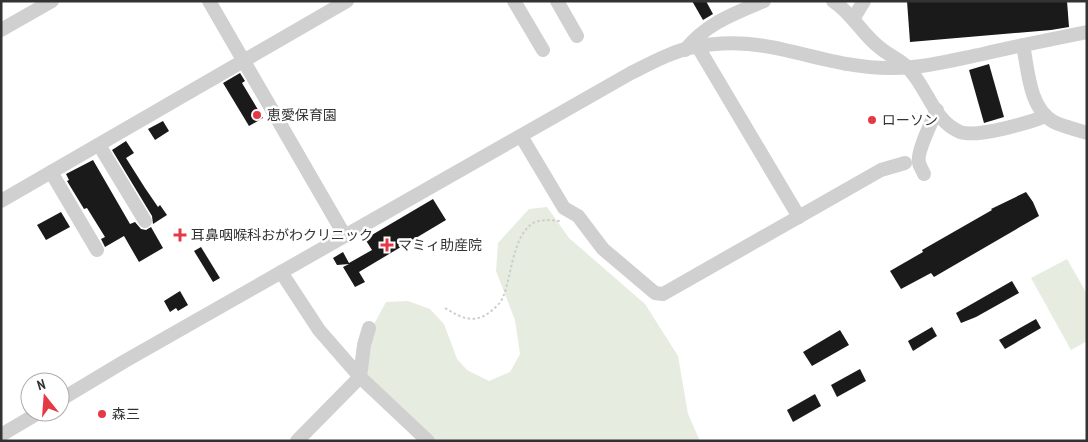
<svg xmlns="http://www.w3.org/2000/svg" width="1088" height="442" viewBox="0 0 1088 442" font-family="'PT Sans Narrow','Noto Sans JP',sans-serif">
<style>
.green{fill:#e6ecdf}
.building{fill:#1a1a1a}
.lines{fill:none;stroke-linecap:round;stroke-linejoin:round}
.path{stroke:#cdcdcd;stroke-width:2;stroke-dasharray:2.5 2.5;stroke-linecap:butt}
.minor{stroke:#d0d0d0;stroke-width:14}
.poi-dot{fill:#e63946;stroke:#fff;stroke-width:2}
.labels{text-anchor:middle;stroke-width:5;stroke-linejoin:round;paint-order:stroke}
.poi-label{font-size:14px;fill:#333;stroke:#fff;text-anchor:start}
</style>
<rect width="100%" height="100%" fill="#fff"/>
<g class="green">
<polygon points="547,207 569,238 645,304 678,356 688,414 700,441 436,441 415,424 366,378 373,326 386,302 408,301 430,309 444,324 457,359 467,370 489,381 510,372 520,354 515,320 496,271 498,243 529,209"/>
<polygon points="1067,259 1087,294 1087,341 1071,350 1031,278"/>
</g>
<g class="building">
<polygon points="692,1 706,1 713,14 703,20"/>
<polygon points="907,1 1067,1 1069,27 1051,30 910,42"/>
<polygon points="989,64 1004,117 984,123 969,70"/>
<polygon points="240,73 245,81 242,83 263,118 249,126 223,83"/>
<polygon points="163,121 169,131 155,140 148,129"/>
<polygon points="126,141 134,153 126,158 145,188 158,207 160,205 167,215 153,224 152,216 112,150"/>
<polygon points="93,160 130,224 135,222 141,229 146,230 151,227 163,248 139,262 124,236 105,247 101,239 105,237 87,208 84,209 67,181 69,180 66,174"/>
<polygon points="1026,192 1033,202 1039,216 934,277 931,273 901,289 890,271 923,252 922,250 992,210 991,209"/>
<polygon points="433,199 446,220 359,272 365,282 355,287 343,267 349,264 337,265 333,258 343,252 349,263 372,250 365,239"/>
<polygon points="61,212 70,227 46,240 37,225"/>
<polygon points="201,247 220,278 213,282 194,251"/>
<polygon points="1012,281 1019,293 976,317 961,323 956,313"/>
<polygon points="180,291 188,305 178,311 176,308 170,312 164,301"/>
<polygon points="1036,319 1041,328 1005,349 999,340"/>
<polygon points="932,327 937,336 913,351 908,341"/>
<polygon points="840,330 849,345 812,366 803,352"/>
<polygon points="860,369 866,381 837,397 831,385"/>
<polygon points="815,394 821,406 793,422 787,410"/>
</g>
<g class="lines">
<path class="path" d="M445,308C460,317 474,325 490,312C495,308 501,303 503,297C512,276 512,237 533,223C541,219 551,220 560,221"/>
<g class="minor">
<polyline points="209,1 345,236"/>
<polyline points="514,1 543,50"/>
<polyline points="557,1 577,36"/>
<path d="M833,1C852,13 862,34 879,47C888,55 899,59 907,67C927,86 933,121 960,132C977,138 1028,123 1046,116"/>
<polyline points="853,19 864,1"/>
<polyline points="1,30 52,1"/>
<path d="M1023,45C1028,69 1029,109 1054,122C1064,127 1076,129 1087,133"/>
<polyline points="698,47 799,217"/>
<path d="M685,50C707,23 733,14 764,1"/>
<polyline points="521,136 564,208 578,216 603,249 655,293 663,294 881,170 905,163"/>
<polyline points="99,145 145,221"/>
<polyline points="51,172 97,250"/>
<path d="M924,174C923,171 920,167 919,163C916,153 932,121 937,110"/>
<polyline points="1,201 347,1"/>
<polyline points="281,272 319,330 360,377 428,441"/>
<path d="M60,400L125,361L631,73C651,63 673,51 694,47C724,41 756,43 785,50C821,58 856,69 893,68C924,68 953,60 983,54C1017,46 1052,39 1087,32"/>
<polyline points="1,435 40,412"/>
<polyline points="297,441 360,377 364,345 369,328"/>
</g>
</g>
<g class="poi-dot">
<circle cx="257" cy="115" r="5"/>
<circle cx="872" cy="120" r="5"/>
<path d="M177.5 227.5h5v5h5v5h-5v5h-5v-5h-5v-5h5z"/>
<path d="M384.5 237.5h5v5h5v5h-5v5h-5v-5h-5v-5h5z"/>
<circle cx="102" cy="414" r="5"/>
</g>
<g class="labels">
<g class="poi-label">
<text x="267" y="120">恵愛保育園</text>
<text x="882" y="125">ローソン</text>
<text x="191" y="240">耳鼻咽喉科おがわクリニック</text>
<text x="398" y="250">マミィ助産院</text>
<text x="112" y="419">森三</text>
</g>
</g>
<rect width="1088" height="442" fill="none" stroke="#333333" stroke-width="5"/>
<g transform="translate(45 397) rotate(343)"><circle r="24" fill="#ffffff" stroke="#adadad"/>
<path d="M0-4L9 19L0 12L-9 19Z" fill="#e63946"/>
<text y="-8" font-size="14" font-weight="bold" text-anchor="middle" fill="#333333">N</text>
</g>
</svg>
